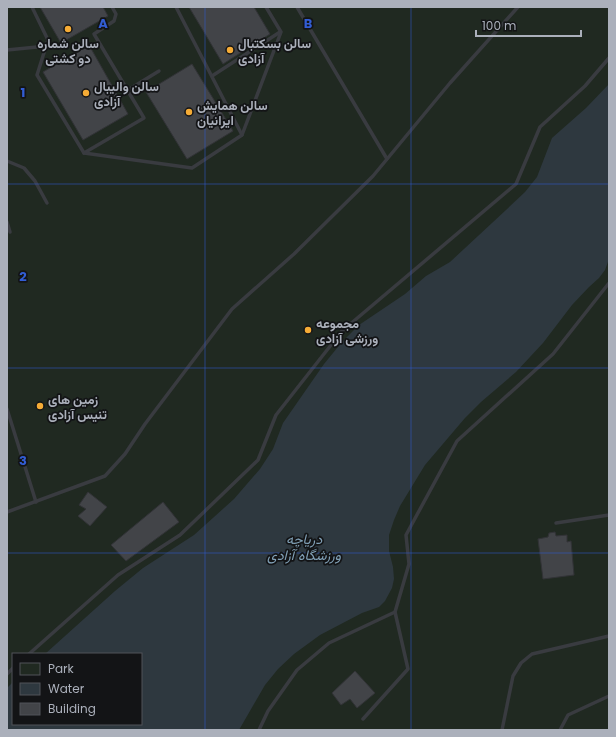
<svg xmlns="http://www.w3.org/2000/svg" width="616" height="737" viewBox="0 0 616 737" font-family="Poppins,Vazirmatn,sans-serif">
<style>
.green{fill:#202921;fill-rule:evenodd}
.water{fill:#2e383f}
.building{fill:#424448;stroke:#323337}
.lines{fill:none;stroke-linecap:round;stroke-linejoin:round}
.service{stroke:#393b40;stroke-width:3.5}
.grid{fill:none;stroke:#325dd4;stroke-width:1;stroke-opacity:0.55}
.poi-dot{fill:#f6ac36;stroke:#131416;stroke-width:1.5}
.labels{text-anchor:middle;stroke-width:3.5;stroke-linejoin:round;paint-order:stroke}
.poi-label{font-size:13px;font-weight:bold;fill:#abb0bb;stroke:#131416;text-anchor:start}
.water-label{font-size:14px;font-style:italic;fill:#81a0b6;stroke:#131416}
.grid-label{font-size:13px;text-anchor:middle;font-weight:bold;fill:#325dd4;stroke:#131416;stroke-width:3.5;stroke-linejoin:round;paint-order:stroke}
</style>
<rect width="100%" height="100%" fill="#18191b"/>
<path class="green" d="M7,7H609V730H7ZM13,654H141V724H13Z"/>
<polygon class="water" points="609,84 609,259 605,270 599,278 589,287 572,305 543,343 516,372 481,402 465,418 425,465 400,506 394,520 389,535 389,551 393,567 394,579 392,588 385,601 379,607 362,613 320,635 294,654 278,669 265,685 239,730 7,730 7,688 13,682 13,724 141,724 141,654 45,654 115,591 143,568 194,535 234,499 260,469 273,449 283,423 324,364 342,342 359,325 405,294 426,276 450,262 506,210 525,192 537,177 552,138 586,108"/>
<g class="building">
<polygon points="40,7 103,7 108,16 61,43"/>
<polygon points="189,7 254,7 270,34 223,64"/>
<polygon points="89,45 128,114 83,140 43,72"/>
<polygon points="192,64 233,131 187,159 146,92"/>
<polygon points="88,492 107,507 90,526 78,516 86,509 79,505"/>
<polygon points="163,502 179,522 126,561 111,545"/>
<polygon points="555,532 556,536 567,535 567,542 571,541 574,575 543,579 538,539 548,537 549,533"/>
<polygon points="355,671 375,693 357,708 350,699 341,705 332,693"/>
</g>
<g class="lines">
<g class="service">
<polyline points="32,7 48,40 37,75 84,153 192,168 242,135 281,32 266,7"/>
<polyline points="176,7 242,135"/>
<polyline points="297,7 387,159"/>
<polyline points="7,50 47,46"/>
<polyline points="212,76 280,32"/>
<polyline points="128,90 159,71"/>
<polyline points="84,153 144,118 94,34 114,21 116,14 112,7"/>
<polyline points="7,161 24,168 35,181 47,203"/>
<polyline points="7,222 10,232"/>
<polyline points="7,409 36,502"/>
<polyline points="7,512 105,476 125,454 145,424 232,309 294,254 373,176 450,83 518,7"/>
<polyline points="556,523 609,515"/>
<polyline points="29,654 118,575 180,535 258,460 276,415 342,331 516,184 540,127 585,86 609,58"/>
<polyline points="7,674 13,668"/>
<polyline points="363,719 408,669 395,612 409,564 406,535 457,441 553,354 609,283"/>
<polyline points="259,730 268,711 297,670 329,643 395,612"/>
<polyline points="502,730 513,676 521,663 532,654 609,636"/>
<polyline points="560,730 568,715 609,696"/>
</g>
</g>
<path class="grid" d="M205,7V730M411,7V730M7,184H609M7,368H609M7,553H609"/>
<g class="poi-dot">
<circle cx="68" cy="29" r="4"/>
<circle cx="230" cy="50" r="4"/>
<circle cx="86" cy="93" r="4"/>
<circle cx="189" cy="112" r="4"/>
<circle cx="308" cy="330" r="4"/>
<circle cx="40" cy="406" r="4"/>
</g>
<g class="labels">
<g class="poi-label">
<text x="68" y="48" text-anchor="middle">سالن شماره<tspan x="68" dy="15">دو کشتی</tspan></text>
<text x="238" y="48">سالن بسکتبال<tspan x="238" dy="15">آزادی</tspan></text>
<text x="94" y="91">سالن والیبال<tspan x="94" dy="15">آزادی</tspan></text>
<text x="197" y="110">سالن همایش<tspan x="197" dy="15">ایرانیان</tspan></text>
<text x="316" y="328">مجموعه<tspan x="316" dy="15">ورزشی آزادی</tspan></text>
<text x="48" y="404">زمین های<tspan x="48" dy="15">تنیس آزادی</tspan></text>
</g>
<g class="water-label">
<text x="304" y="544">دریاچه<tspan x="304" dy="16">ورزشگاه آزادی</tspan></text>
</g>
</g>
<g class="grid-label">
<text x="103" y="28">A</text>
<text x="308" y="28">B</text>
<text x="23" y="97">1</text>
<text x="23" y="281">2</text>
<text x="23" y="465">3</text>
</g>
<rect width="616" height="737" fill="none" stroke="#abb0bb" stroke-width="16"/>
<rect x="12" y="653" width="130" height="72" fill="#131416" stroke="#505258"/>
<rect x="20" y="663" width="20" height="12" fill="#202921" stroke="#505258"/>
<text x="48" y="673" font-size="12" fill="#abb0bb">Park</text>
<rect x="20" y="683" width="20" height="12" fill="#2e383f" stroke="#505258"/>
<text x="48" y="693" font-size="12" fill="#abb0bb">Water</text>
<rect x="20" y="703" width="20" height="12" fill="#424448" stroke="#505258"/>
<text x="48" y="713" font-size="12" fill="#abb0bb">Building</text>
<path d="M476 30v6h105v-6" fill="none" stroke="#abb0bb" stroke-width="2"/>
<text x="482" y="30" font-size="12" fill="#abb0bb" stroke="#131416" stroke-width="3" paint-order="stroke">100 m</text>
</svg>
